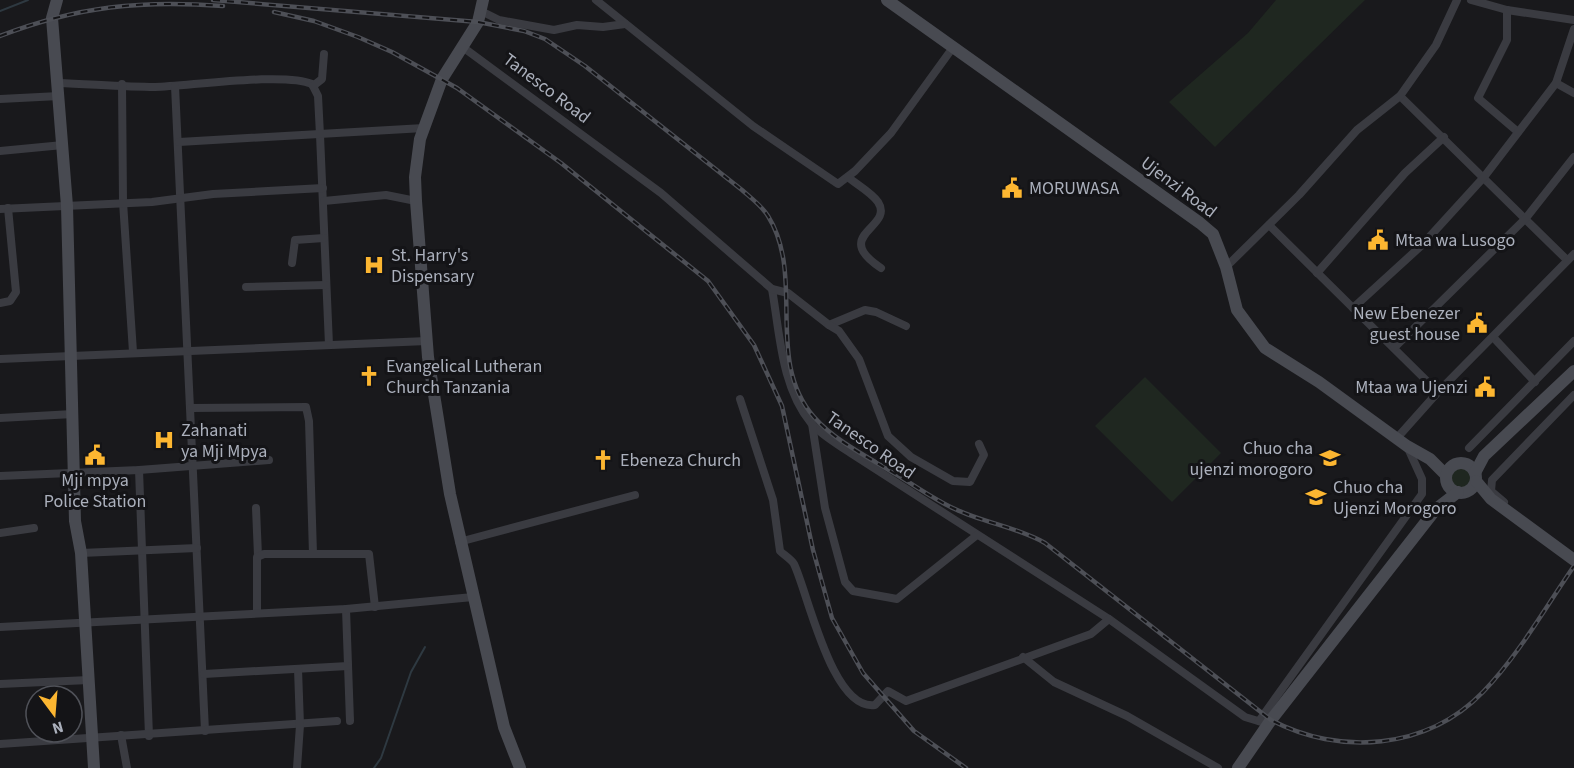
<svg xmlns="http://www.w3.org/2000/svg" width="1574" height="768" viewBox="0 0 1574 768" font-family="'Source Sans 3',sans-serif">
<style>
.green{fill:#1f2720}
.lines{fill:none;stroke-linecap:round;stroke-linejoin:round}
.stream{stroke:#2e3941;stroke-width:2}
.street{stroke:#3a3b41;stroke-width:8}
.secondary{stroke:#484a51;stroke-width:12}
.rail-casing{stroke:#4d4f56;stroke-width:4.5}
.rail{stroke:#141417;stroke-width:2;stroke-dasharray:7;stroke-linecap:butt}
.labels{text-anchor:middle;stroke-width:6;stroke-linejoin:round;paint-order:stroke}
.street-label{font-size:18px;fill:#abb0bc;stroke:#141417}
.poi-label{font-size:18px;fill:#abb0bc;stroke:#141417;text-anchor:start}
</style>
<rect width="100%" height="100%" fill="#19191c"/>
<g class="green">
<polygon points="1276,0 1365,0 1215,147 1169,102 1248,33"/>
<polygon points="1145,377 1221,453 1172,502 1095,426"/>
<circle cx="1461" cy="478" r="12"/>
</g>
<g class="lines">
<g class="stream">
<polyline points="0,11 28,0"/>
<polyline points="374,768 381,758 411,672 425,647"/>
</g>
<g class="street">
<polyline points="596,0 753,126 838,184 855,171 891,133 954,46"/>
<polyline points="1471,0 1507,10 1574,20"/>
<polyline points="1507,10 1507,40 1478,98 1518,132"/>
<polyline points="481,11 499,20 554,30 577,25 603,27 625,24"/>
<path d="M464,48L661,193L772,289C780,334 781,386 811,423C821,435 839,445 852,454L1109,619L1245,717L1268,724"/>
<path d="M58,83C90,84 123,87 155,87C189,86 285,72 312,84L318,96L320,135L329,345"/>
<polyline points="1556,83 1574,93"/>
<polyline points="122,84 123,202 133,352"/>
<polyline points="175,86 205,731"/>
<polyline points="313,86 322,79 324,54"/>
<polyline points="1400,96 1567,260"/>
<polyline points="0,99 59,96"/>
<polyline points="179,142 424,128"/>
<polyline points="0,151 63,145"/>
<path d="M848,177C857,185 871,192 878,202C895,228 830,234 881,268"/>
<polyline points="324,201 386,195 416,201"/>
<polyline points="0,209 152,202 213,194 323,188"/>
<polyline points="1269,225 1438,392"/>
<polyline points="292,263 295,240 324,238"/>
<polyline points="1226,267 1299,195 1357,130 1400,96 1436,45 1457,0"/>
<polyline points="1317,273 1405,173 1444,137"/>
<polyline points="246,287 326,285"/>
<polyline points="772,289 788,293 829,325 865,310 876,312 906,326"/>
<polyline points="0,303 10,301 16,292 8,208"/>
<polyline points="1353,308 1422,245 1484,177 1556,83 1574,29"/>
<polyline points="829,325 839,331 859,359 888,436 911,457 953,481 970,482 984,455 979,444"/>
<polyline points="1493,337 1535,382"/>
<polyline points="1395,347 1526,218 1574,157"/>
<polyline points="0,359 427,341"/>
<path d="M740,399L773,500L780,551C784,555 791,559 794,564C808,593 832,711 875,705L888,691L906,701L1091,634L1109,619"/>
<polyline points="191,408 306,407 309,421 313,554"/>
<polyline points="0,418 73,414"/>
<polyline points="812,424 825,508 845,582 853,591 897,599 977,535"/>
<polyline points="1397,438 1438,392 1574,254"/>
<polyline points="1469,448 1574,341"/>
<polyline points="139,470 149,736"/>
<polyline points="0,476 139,470 269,460"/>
<polyline points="1504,502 1491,491 1492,480 1574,395"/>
<polyline points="256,508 258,556"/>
<polyline points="0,533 34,528"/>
<polyline points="459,542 635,495"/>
<polyline points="81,553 197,548"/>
<polyline points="346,609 350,721"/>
<polyline points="257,613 257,557 264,554 369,554 375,607"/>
<polyline points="0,627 346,609 473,597"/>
<polyline points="1023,657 1054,682 1127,716 1218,768"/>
<polyline points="204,674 348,666"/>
<polyline points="0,684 89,680"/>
<polyline points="1259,721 1422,494 1422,479 1407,446"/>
<polyline points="121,735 127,768"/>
<polyline points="0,744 337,721"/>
<polyline points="297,768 300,725 298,669"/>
</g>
<g class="secondary">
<polyline points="57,0 52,18 67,206 75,521 81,553 94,768"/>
<polyline points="483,0 478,22 442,79 420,139 415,177 416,201 428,357 450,494 504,727 520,768"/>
<polyline points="887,0 1200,223 1213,234 1226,267 1237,310 1265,348 1319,382 1407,446 1430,459 1446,475"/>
<circle cx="1461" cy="478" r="15"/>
<polyline points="1475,473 1484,456 1574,371"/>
<polyline points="1476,481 1491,499 1574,560"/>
<polyline points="1238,768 1271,720 1436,509 1458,492"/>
</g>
<g class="rail-casing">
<g id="rail">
<path d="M213,0L478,22L524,31L545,39L585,66L742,190C751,198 762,206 768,216C806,277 764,360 814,417C834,440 866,456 892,472C913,484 933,499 955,509C984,523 1017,527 1045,543L1271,720C1339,756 1427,750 1483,692C1518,656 1545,608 1574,566"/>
<polyline points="274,12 314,21 358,37 392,52 457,88 561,163 708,281 754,345 782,406 813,550 832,618 863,673 914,731 966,768"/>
<path d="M0,36C78,6 141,0 223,6"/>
</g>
</g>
<use href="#rail" class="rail"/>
</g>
<defs>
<g id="civic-bare" transform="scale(1.62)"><path d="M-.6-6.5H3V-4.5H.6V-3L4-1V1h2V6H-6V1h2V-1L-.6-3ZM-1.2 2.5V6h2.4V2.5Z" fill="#fcb631" stroke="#141417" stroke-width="2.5" paint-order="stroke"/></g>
<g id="hospital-bare" transform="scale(1.62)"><path d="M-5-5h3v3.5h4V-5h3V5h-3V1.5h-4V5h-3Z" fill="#fcb631" stroke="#141417" stroke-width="2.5" paint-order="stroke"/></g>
<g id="church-bare" transform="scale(1.62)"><path d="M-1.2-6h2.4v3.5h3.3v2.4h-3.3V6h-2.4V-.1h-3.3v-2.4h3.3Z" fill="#fcb631" stroke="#141417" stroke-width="2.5" paint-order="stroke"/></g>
<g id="university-bare" transform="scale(1.62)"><path d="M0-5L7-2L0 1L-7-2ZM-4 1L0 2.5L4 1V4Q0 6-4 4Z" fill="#fcb631" stroke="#141417" stroke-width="2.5" paint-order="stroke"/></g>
</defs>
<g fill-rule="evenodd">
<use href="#civic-bare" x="1012" y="188"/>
<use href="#civic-bare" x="1378" y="240"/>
<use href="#hospital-bare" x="374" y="265"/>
<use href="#civic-bare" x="1477" y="323"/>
<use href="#church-bare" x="369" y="376"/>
<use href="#civic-bare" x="1485" y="387"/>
<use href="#hospital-bare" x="164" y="440"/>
<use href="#civic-bare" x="95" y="455"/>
<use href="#university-bare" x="1330" y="458"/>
<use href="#church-bare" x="603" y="460"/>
<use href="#university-bare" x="1316" y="497"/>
</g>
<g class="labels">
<g class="street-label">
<text transform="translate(547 88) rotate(37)" y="6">Tanesco Road</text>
<text transform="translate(1179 187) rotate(37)" y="6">Ujenzi Road</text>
<text transform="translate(871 445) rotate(35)" y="6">Tanesco Road</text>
</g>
<g class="poi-label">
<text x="1029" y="194">MORUWASA</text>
<text x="1395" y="246">Mtaa wa Lusogo</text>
<text x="391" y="261">St. Harry's<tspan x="391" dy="21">Dispensary</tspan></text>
<text x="1460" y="319" text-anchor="end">New Ebenezer<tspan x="1460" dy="21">guest house</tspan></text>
<text x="386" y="372">Evangelical Lutheran<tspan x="386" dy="21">Church Tanzania</tspan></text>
<text x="1468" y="393" text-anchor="end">Mtaa wa Ujenzi</text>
<text x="181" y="436">Zahanati<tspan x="181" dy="21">ya Mji Mpya</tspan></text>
<text x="1313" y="454" text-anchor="end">Chuo cha<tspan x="1313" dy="21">ujenzi morogoro</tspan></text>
<text x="620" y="466">Ebeneza Church</text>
<text x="95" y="486" text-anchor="middle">Mji mpya<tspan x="95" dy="21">Police Station</tspan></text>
<text x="1333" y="493">Chuo cha<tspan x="1333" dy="21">Ujenzi Morogoro</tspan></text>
</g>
</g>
<g transform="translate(54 714) rotate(164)"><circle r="28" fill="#141417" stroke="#505259" stroke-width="1.5"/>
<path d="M0-4.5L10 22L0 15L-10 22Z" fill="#fcb631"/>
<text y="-9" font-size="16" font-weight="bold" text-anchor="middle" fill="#abb0bc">N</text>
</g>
</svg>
